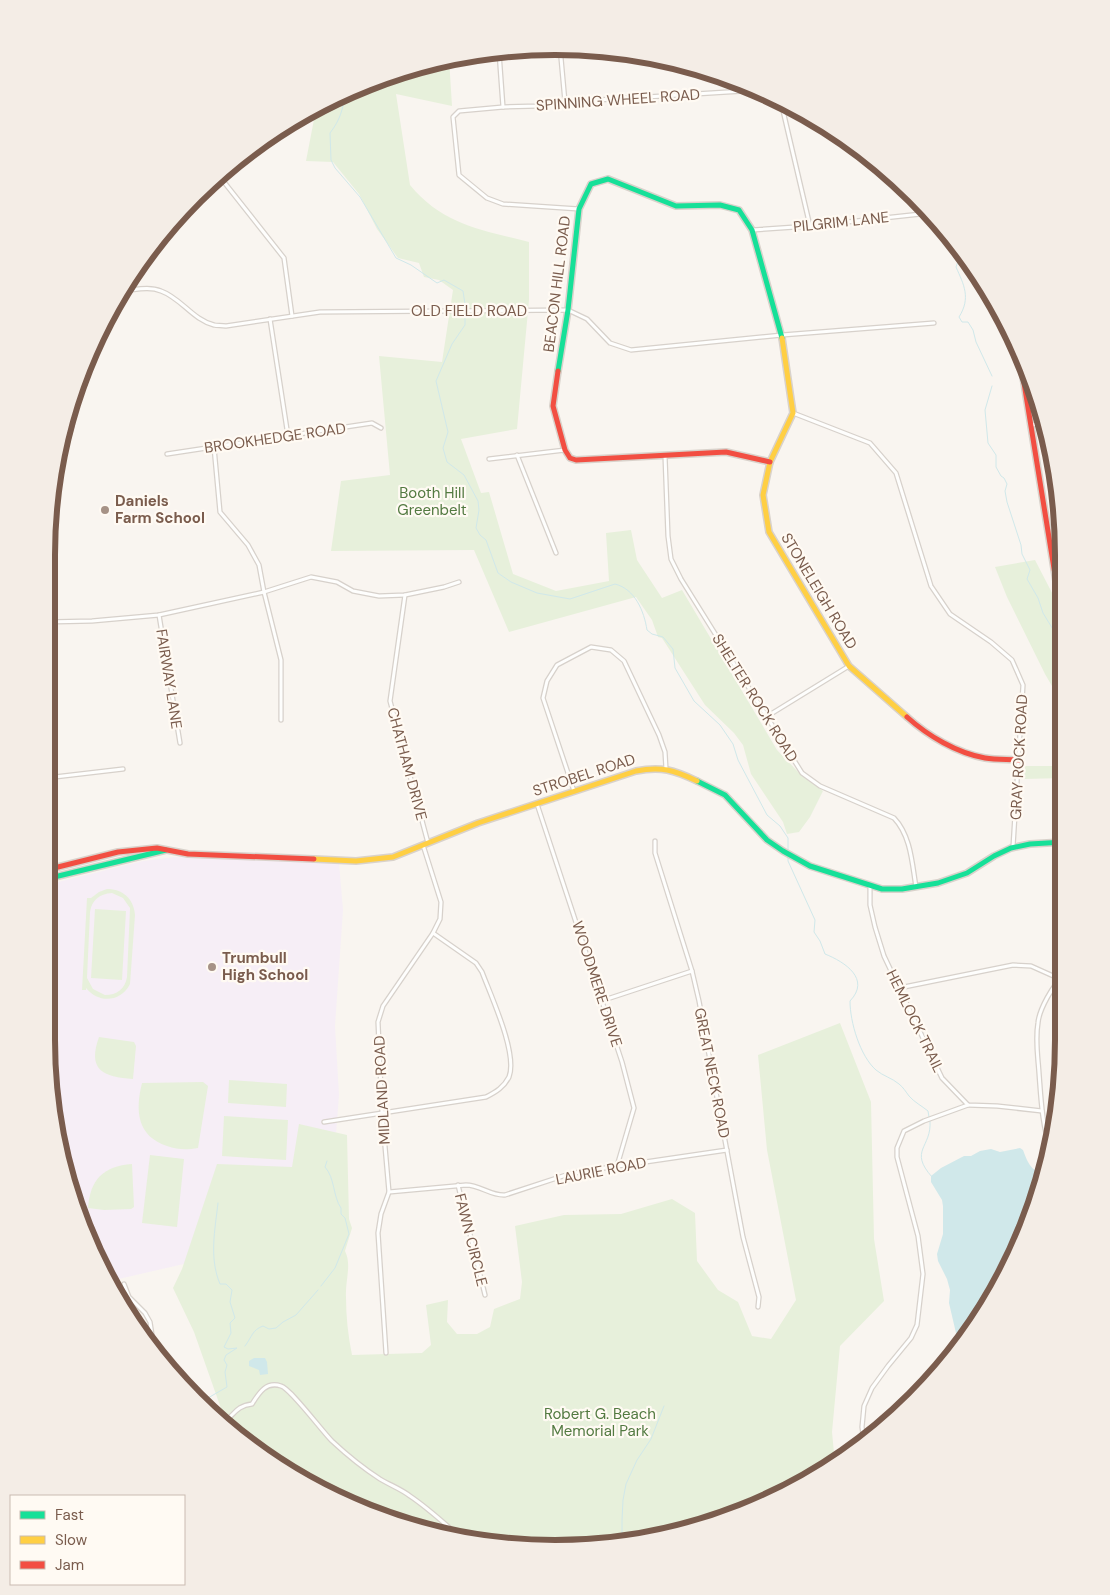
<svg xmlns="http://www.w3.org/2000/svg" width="1110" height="1595" viewBox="0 0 1110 1595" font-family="'DM Sans',sans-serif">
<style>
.education{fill:#f6eef6}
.green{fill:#e7f0db;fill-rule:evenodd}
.water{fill:#d0e8ea}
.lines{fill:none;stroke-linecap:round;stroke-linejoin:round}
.stream{stroke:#d0e8ea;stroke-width:1}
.street-casing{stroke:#d7d1cb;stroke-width:5.5}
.fast-casing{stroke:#d9d2cb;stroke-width:8}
.slow-casing{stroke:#d9d2cb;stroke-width:8}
.jam-casing{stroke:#d9d2cb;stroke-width:8}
.street{stroke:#fefefd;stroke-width:3}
.fast{stroke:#16e098;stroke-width:5}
.slow{stroke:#ffcf43;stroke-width:5}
.jam{stroke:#f24e42;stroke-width:5}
.poi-dot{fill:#a69286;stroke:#fffaf3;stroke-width:2}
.labels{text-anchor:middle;stroke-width:4.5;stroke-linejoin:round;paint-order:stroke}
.street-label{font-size:15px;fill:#7a5c4d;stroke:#fffaf3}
.park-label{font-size:15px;fill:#537a41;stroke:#fffaf3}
.poi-label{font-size:15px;font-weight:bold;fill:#7a5c4d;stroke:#fffaf3;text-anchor:start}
.rim{fill:none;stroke:#7a5c4d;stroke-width:6}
</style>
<rect width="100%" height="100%" fill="#f9f5f0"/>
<polygon class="education" points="175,857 339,863 343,910 335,1026 339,1095 335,1147 214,1257 110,1281 85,1235 64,1172 46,1040 46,885 143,861"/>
<g class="green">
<path d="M449,58L452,106L396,94L410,185C443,225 482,230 529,242V300L517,429L461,439L481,493L489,492L513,574L556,591L609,581L606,533L631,530L637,560L662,598L682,590L777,750L802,776L823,791L810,817L799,832L787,834L783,822L751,774L743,745L734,733L705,705L662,638L658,637L652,620L636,597L509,632L474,550L331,551L341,481L390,475L379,356L442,362L453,290L439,280L424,277L419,263L398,258L377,229L359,194L333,162L306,161L316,109L361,85Z"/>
<polygon points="1035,560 1064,616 1064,628 1061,630 1064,637 1064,726 1056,693 1045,674 1007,597 995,567"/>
<polygon points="1064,766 1064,778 1024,779 1022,766"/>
<path d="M107,889C123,889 134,899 135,915L130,984C121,1002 99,1004 86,988V990H82L87,898H91L99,892ZM112,893L123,898L130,908L127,977C125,989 117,995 105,995L93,989L87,978L90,912C92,900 99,894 112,893Z"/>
<polygon points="95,909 126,911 122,980 91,978"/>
<path d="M840,1023L871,1102L874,1239L884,1301L840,1346L832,1432L835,1464L780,1496L654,1539L588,1548L489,1544L360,1510L273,1463L233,1433L224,1417L194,1332L173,1288L182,1269L217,1164L292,1167L299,1124L347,1135L349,1219L352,1228L345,1251C352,1265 345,1281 346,1297C346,1316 348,1336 352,1355L422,1353L431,1345L426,1305L448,1300L447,1322L457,1334H477L490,1327L494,1309L520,1299L522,1282L515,1226L564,1215L621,1214L672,1199L695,1213L697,1261L718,1290L738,1302L752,1336L771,1339L796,1300L767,1150L758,1055Z"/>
<path d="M99,1037L134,1042L136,1046L133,1079C103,1077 87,1070 99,1037Z"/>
<polygon points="229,1080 287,1084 286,1107 228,1103"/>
<path d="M203,1082L208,1086L198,1148C187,1150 178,1150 167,1146C137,1136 135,1111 142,1083Z"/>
<polygon points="224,1116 288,1120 286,1160 222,1156"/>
<polygon points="150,1155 184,1159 177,1227 142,1223"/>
<path d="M132,1164L134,1207L131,1209L104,1210L88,1208C90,1180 103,1166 132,1164Z"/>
</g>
<g class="water">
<path d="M1020,1148L1023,1150C1027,1161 1031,1172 1044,1173L1033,1207L1028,1212L1026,1218L1028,1224L1025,1235L978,1323L959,1346L949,1303L950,1290L947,1279L938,1261L937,1254L943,1234V1206L942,1200L931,1182V1176L941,1168L964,1156H971L980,1151L991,1149L1000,1152Z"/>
<polygon points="254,1358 265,1358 267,1362 268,1374 260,1375 259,1370 249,1366 249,1361"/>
</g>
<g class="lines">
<g class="stream">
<path d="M345,93C343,110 340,120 330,133L331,160L335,168L360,197L396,258L411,265L437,283L444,280L463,291L465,304"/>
<path d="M962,250L956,267C964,285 971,298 959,317L962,322H968L973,330L976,342L992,376"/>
<path d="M465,315V325L452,344L436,381L448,432L443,448L447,462L464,475L478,501L479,510L476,528L480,535L486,540L498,573L511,582L537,593L570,599L615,584C635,589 644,611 647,630L652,634L663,637L673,649L675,668L694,701L720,725L733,744L738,760L767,815L780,826L788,838V852"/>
<polyline points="992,386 985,410 988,443 996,455 996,467 1001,476 1004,478 1007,484 1005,491 1007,502 1021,545 1022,554 1030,570 1027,579 1038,598 1043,613 1054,631 1059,645 1064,650"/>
<path d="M788,856V861L815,920L814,932L820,941L825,954C845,962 871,979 850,1001C850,1022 860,1056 876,1070C883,1076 892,1078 899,1084C903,1087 906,1092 909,1096C914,1102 922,1106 928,1111L929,1117"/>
<polyline points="1062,976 1059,971 1064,964"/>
<path d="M930,1121C932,1148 908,1150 932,1177"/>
<path d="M321,1286L335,1268L349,1234L345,1218L341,1214V1208C333,1197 335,1178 325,1167L327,1161"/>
<path d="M245,1346C252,1337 252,1330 263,1326L269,1329L276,1328L283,1322L296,1315L318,1290"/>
<path d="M201,1402L227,1387L225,1372L227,1365L224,1360L226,1355L237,1348L228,1349L224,1347L231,1333L230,1323L235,1318L230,1302L232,1290L226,1284H220C209,1258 215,1230 218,1203"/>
<polyline points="625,1543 622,1537 622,1520 623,1500 626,1484 637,1460 651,1439 664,1406"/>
</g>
<g class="street-casing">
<g id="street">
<polyline points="560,47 565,102"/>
<polyline points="499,52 503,107"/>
<polyline points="781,102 810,226"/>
<polyline points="217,177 224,182 284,258 292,316"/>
<polyline points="579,209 503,204 487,198 459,175 453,117 459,111 503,107 538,106 565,102 760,90"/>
<polyline points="752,230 810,226 930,213"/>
<path d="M122,291C135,290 149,286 161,291C181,298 193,320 214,325C217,326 222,325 226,326L320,312L568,310L587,319L610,343L631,350L782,335L934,323"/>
<polyline points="270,319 288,436"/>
<polyline points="793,413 870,443 896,473 931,586 950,614 991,642 1012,660 1023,685 1013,847"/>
<polyline points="1032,425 1043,423"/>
<polyline points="214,447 220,512 248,545 259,565 264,592 281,660 281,720"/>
<polyline points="65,451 73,422 71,399"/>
<polyline points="167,454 372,423 381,428"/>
<polyline points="517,455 556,553"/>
<path d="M665,456L668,536L671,559L681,579L802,773L820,786L894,818C911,836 912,863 916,887"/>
<polyline points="489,459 565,450"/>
<polyline points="405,595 390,701 428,843"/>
<polyline points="159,615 180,743"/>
<polyline points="46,622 92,621 159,615 264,592 311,577 337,582 353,591 379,596 405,595 444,587 459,582"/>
<polyline points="766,717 849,666"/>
<polyline points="46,778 123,769"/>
<polyline points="574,791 543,698 547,681 557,665 591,647 611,650 624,661 659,735 665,752 666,769"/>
<polyline points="537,804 622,1062 634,1108 617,1166"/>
<polyline points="655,841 655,853 692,971 699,1001 743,1237 759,1297 758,1307"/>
<polyline points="870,885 870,905 875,927 884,956 942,1078 968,1105 997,1106 1042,1111"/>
<polyline points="899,988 1013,965 1031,966 1060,979"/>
<polyline points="601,1001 692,971"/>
<path d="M324,1122L486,1097C496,1092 504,1087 509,1077C518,1054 491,996 482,972L476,963L433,933"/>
<path d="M1051,1150C1042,1126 1041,1099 1039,1073C1038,1057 1035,1040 1038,1023C1039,1010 1053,984 1064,976"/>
<polyline points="458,1185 485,1295"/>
<path d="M389,1192L466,1185C480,1185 491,1196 505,1195L566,1175L584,1171L727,1150"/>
<polyline points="124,1284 129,1297 145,1313 150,1322 154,1348"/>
<polyline points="386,1353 378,1233 381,1214 389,1192 382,1112 378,1022 383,1006 433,933 440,919 441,902 423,845"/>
<polyline points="224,1422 226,1427"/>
<path d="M220,1423C234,1419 233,1406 252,1404C259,1393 266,1381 281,1386C290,1388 322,1431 332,1441C347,1455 363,1468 380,1479C390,1485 401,1489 410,1496C428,1508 444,1523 460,1537"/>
<polyline points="864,1441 862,1427 864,1406 872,1388 888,1366 911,1338 917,1325 923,1274 918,1236 897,1157 897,1148 904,1131 924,1121 968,1105"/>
</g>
</g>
<g class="fast-casing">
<g id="fast">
<polyline points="558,371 568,310 579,209 591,184 608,179 676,206 720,205 739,210 752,230 782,338"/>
<polyline points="697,781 725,795 767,840 783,851 810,866 882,889 902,889 938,883 967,873 994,856 1011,848 1030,844 1064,842"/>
<polyline points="46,879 166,850"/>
</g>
</g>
<g class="slow-casing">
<g id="slow">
<polyline points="782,338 793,413 770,462 763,495 769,532 849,666 907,717"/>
<path d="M314,859L356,861L393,857L478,823L636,771C661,766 674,770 697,781"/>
</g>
</g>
<g class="jam-casing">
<g id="jam">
<polyline points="1019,352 1057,587 1064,592"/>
<polyline points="558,371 553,406 565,450 570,458 576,460 726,452 770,462"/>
<path d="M907,717C928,736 957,753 985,758C997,760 1009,759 1020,760"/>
<polyline points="46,870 118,852 157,848 188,854 314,859"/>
</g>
</g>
<use href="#street" class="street"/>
<use href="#fast" class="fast"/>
<use href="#slow" class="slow"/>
<use href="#jam" class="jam"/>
</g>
<g class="poi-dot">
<circle cx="105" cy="510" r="5"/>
<circle cx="212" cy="967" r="5"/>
</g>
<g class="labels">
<g class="street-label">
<text transform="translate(618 100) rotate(-4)" y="5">SPINNING WHEEL ROAD</text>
<text transform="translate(841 222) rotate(-6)" y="5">PILGRIM LANE</text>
<text transform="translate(557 284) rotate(-83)" y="5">BEACON HILL ROAD</text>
<text x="469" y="316">OLD FIELD ROAD</text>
<text transform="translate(275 438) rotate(-8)" y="5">BROOKHEDGE ROAD</text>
<text transform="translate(819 591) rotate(59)" y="5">STONELEIGH ROAD</text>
<text transform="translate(169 679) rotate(81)" y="5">FAIRWAY LANE</text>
<text transform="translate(755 698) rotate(58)" y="5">SHELTER ROCK ROAD</text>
<text transform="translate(1019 757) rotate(-87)" y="5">GRAY ROCK ROAD</text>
<text transform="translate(407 764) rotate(75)" y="5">CHATHAM DRIVE</text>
<text transform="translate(584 775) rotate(-18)" y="5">STROBEL ROAD</text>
<text transform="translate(597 984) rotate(72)" y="5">WOODMERE DRIVE</text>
<text transform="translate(915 1021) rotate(64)" y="5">HEMLOCK TRAIL</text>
<text transform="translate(712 1073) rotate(79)" y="5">GREAT NECK ROAD</text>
<text transform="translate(382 1090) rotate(-93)" y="5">MIDLAND ROAD</text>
<text transform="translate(601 1171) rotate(-11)" y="5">LAURIE ROAD</text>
<text transform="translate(471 1240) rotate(76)" y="5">FAWN CIRCLE</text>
</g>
<g class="park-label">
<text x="432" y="498">Booth Hill<tspan x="432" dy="17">Greenbelt</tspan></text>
<text x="600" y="1419">Robert G. Beach<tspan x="600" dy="17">Memorial Park</tspan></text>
</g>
<g class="poi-label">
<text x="115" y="506">Daniels<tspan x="115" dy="17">Farm School</tspan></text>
<text x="222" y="963">Trumbull<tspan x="222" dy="17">High School</tspan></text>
</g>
</g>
<path d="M0 0H1110V1595H0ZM555 55H555A500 500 0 0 1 1055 555V1040A500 500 0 0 1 555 1540H555A500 500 0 0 1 55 1040V555A500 500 0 0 1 555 55Z" fill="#f4ede6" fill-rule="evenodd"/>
<path class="rim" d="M555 55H555A500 500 0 0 1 1055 555V1040A500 500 0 0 1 555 1540H555A500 500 0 0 1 55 1040V555A500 500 0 0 1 555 55Z"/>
<rect x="10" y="1495" width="175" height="90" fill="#fffaf3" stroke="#cabbb1"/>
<rect x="20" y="1511" width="25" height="8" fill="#16e098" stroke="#cabbb1"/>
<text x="55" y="1520" font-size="15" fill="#7a5c4d">Fast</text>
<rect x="20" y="1536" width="25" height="8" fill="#ffcf43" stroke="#cabbb1"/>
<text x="55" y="1545" font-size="15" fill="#7a5c4d">Slow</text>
<rect x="20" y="1561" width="25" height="8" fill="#f24e42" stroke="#cabbb1"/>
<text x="55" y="1570" font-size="15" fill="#7a5c4d">Jam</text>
</svg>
